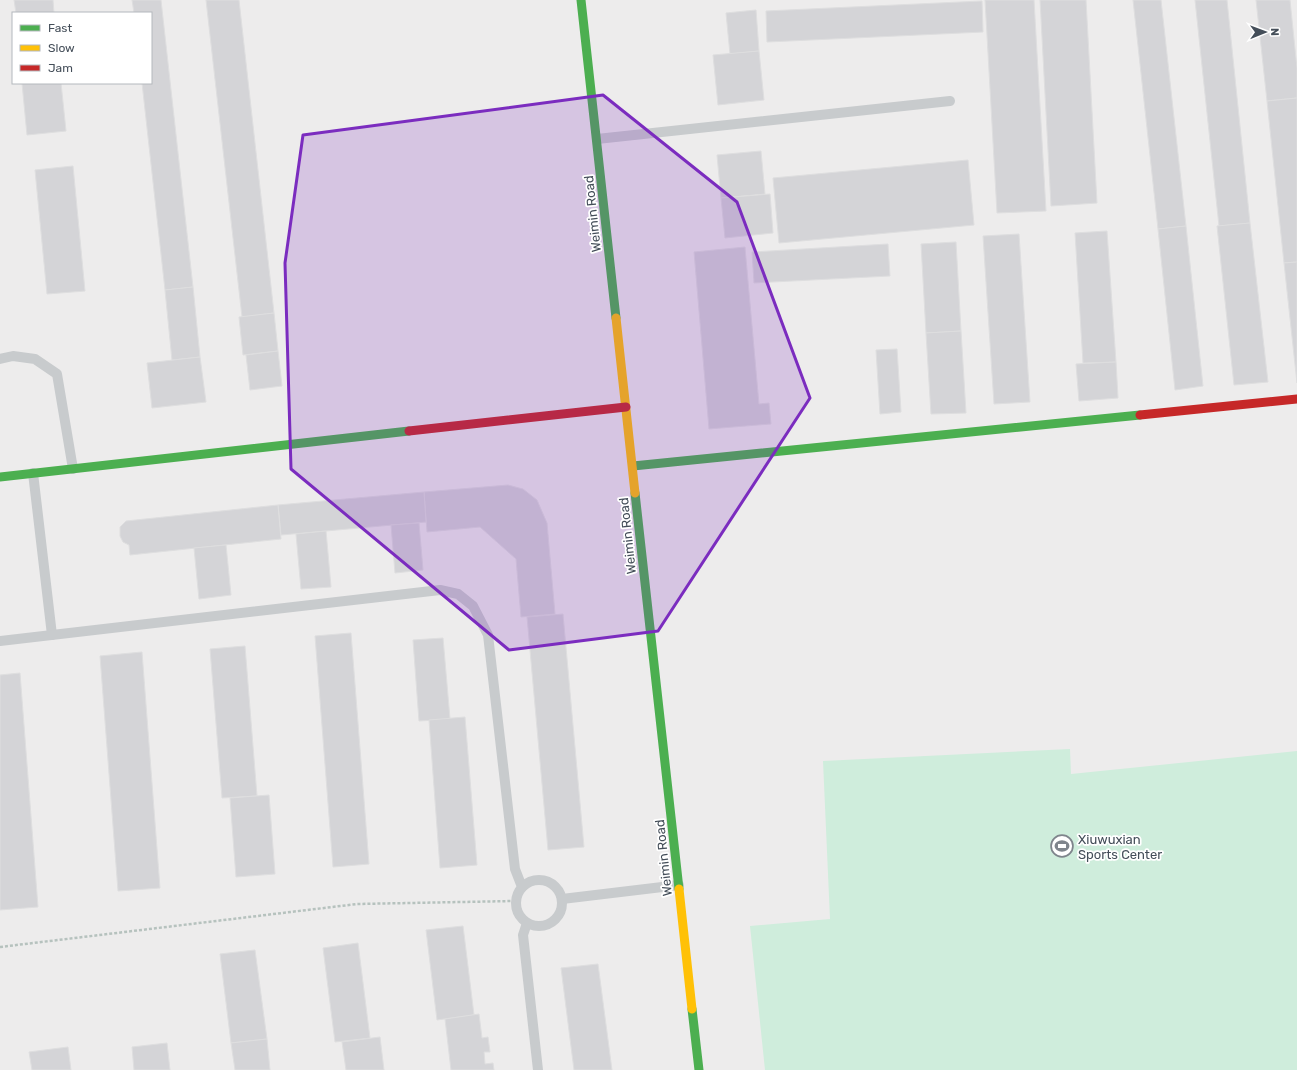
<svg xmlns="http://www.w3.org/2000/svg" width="1297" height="1070" viewBox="0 0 1297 1070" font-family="Rubik,sans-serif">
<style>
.green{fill:#cfeddc}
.building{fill:#d4d4d7;stroke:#dededf}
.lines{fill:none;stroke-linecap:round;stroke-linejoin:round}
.path{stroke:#b6c2be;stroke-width:2.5;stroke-dasharray:3 2;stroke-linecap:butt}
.lane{stroke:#c8cbcd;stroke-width:10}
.fast{stroke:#4caf50;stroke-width:9}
.slow{stroke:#ffc107;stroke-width:9}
.jam{stroke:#c62828;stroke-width:9}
.marked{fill:#7b2cbf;fill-opacity:0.2;stroke:#7b2cbf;stroke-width:3;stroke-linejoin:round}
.labels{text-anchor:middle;stroke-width:3.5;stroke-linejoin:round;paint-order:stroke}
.street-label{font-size:13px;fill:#444e59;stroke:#fff}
.poi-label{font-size:13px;fill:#444e59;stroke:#fff;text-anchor:start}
</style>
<rect width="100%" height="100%" fill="#edecec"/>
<polygon class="green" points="1070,749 1071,774 1297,751 1297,1070 765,1070 750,926 830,919 823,761"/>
<g class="building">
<polygon points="14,0 53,0 54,13 16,13"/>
<polygon points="132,0 161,0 193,287 165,290 142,83 151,83 151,13 134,13"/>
<polygon points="206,0 239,0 274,313 242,317"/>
<polygon points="985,0 1034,0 1046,211 997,213"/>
<polygon points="1040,0 1086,0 1097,203 1051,206"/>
<polygon points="1133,0 1161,0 1186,226 1158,229"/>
<polygon points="1195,0 1227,0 1250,223 1219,226"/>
<polygon points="1256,0 1290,0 1297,68 1297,98 1267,101"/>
<polygon points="982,1 983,32 767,42 766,11"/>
<polygon points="756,10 759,51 730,54 726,13"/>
<polygon points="759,51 764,100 718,105 713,55"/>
<polygon points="22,83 61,83 66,131 27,135"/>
<polygon points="1297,98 1297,262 1284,263 1267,101"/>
<polygon points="761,151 765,194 721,198 717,155"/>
<polygon points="968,160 974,225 779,243 773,178"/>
<polygon points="73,166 85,291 47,294 35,170"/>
<polygon points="770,194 773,233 725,238 721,198"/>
<polygon points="1250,223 1268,382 1234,385 1217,226"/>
<polygon points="1186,226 1203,386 1175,390 1158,229"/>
<polygon points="1107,231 1116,362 1083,363 1075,233"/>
<polygon points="1019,234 1030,402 994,404 983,236"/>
<polygon points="956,242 961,331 926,333 921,244"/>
<polygon points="888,244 890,276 754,283 752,252"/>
<polygon points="745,247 759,404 769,403 771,424 709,429 694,252"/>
<polygon points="1297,262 1297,383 1284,263"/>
<polygon points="193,287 200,357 172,360 165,290"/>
<polygon points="274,313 278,351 243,355 239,317"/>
<polygon points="961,331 966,413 931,414 926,333"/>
<polygon points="897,349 901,412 880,414 876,350"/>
<polygon points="278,351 282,386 250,390 246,355"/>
<polygon points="200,357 206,402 152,408 147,363"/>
<polygon points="1116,362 1118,398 1079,401 1076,364"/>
<polygon points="508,485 523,489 537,500 547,523 555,614 521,617 516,559 480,527 427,532 424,492"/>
<polygon points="424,492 426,522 281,535 278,505"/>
<polygon points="278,505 281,539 130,555 129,545 123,542 120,536 120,527 126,521"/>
<polygon points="419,523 423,570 395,573 391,525"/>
<polygon points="326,531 331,587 301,589 296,534"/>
<polygon points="226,545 231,595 199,599 194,548"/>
<polygon points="563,614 584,847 548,850 527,617"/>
<polygon points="351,633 369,864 333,867 315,636"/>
<polygon points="443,638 450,719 419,721 413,640"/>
<polygon points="245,646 257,796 222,798 210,649"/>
<polygon points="142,652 160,888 118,891 100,656"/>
<polygon points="20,673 38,907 0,910 0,675"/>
<polygon points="465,717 477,865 440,868 429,720"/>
<polygon points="269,795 275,874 236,877 230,798"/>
<polygon points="463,926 474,1015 437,1020 426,930"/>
<polygon points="358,943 370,1038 335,1042 323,948"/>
<polygon points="255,950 267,1039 231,1043 220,954"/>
<polygon points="598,964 612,1070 574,1070 561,968"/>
<polygon points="479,1014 482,1038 488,1037 490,1052 484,1052 485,1064 493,1063 494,1070 451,1070 445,1019"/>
<polygon points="380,1037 384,1070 346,1070 342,1042"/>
<polygon points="267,1039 270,1070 235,1070 231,1043"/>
<polygon points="167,1043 170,1070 134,1070 132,1047"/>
<polygon points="68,1047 71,1070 32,1070 29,1052"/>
</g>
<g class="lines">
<polyline class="path" points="0,947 357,904 513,901"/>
<g class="lane">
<polyline points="597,139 950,101"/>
<polyline points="0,359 13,356 35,359 57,374 73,469"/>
<polyline points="33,473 52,635"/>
<polyline points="0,641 440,590 458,594 473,606 488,635 515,869 522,887"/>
<circle cx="539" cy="903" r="23"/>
<polyline points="562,899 679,885"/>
<polyline points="527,923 523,935 538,1070"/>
</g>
<g class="fast">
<polyline points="581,0 616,318"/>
<polyline points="633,466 1140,415"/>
<polyline points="0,477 409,431"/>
<polyline points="635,493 679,889"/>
<polyline points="692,1009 699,1070"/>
</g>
<g class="slow">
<polyline points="616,318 635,493"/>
<polyline points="679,889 692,1009"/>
</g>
<g class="jam">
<polyline points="1140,415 1297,399"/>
<polyline points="409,431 626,407"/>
</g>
</g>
<path class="marked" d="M603,95L737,202L810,398L658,631L509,650L291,469L285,263L303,135Z"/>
<defs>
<g id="stadium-ring" transform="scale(1.15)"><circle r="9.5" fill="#fff" stroke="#7f858c" stroke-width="1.5"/><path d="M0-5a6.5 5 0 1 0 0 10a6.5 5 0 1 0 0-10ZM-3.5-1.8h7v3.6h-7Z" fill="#7f858c"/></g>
</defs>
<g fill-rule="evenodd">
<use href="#stadium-ring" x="1062" y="846"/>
</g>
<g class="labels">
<g class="street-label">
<text transform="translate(592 214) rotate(-96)" y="5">Weimin Road</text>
<text transform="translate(627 536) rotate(-96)" y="5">Weimin Road</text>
<text transform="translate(663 858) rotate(-96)" y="5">Weimin Road</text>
</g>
<g class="poi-label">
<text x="1078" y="844">Xiuwuxian<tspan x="1078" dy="15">Sports Center</tspan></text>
</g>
</g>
<rect x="12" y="12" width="140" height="72" fill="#ffffff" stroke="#b4b8bd"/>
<rect x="20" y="25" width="20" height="6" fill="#4caf50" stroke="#b4b8bd"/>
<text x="48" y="32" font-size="12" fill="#444e59">Fast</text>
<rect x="20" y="45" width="20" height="6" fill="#ffc107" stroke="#b4b8bd"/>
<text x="48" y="52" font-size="12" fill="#444e59">Slow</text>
<rect x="20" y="65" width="20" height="6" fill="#c62828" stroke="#b4b8bd"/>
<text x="48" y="72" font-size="12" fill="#444e59">Jam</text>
<g transform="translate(1265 32) rotate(89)" stroke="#ffffff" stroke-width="3" paint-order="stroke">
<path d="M0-3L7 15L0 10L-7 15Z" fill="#444e59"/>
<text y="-6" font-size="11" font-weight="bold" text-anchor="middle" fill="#444e59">N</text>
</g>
</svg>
